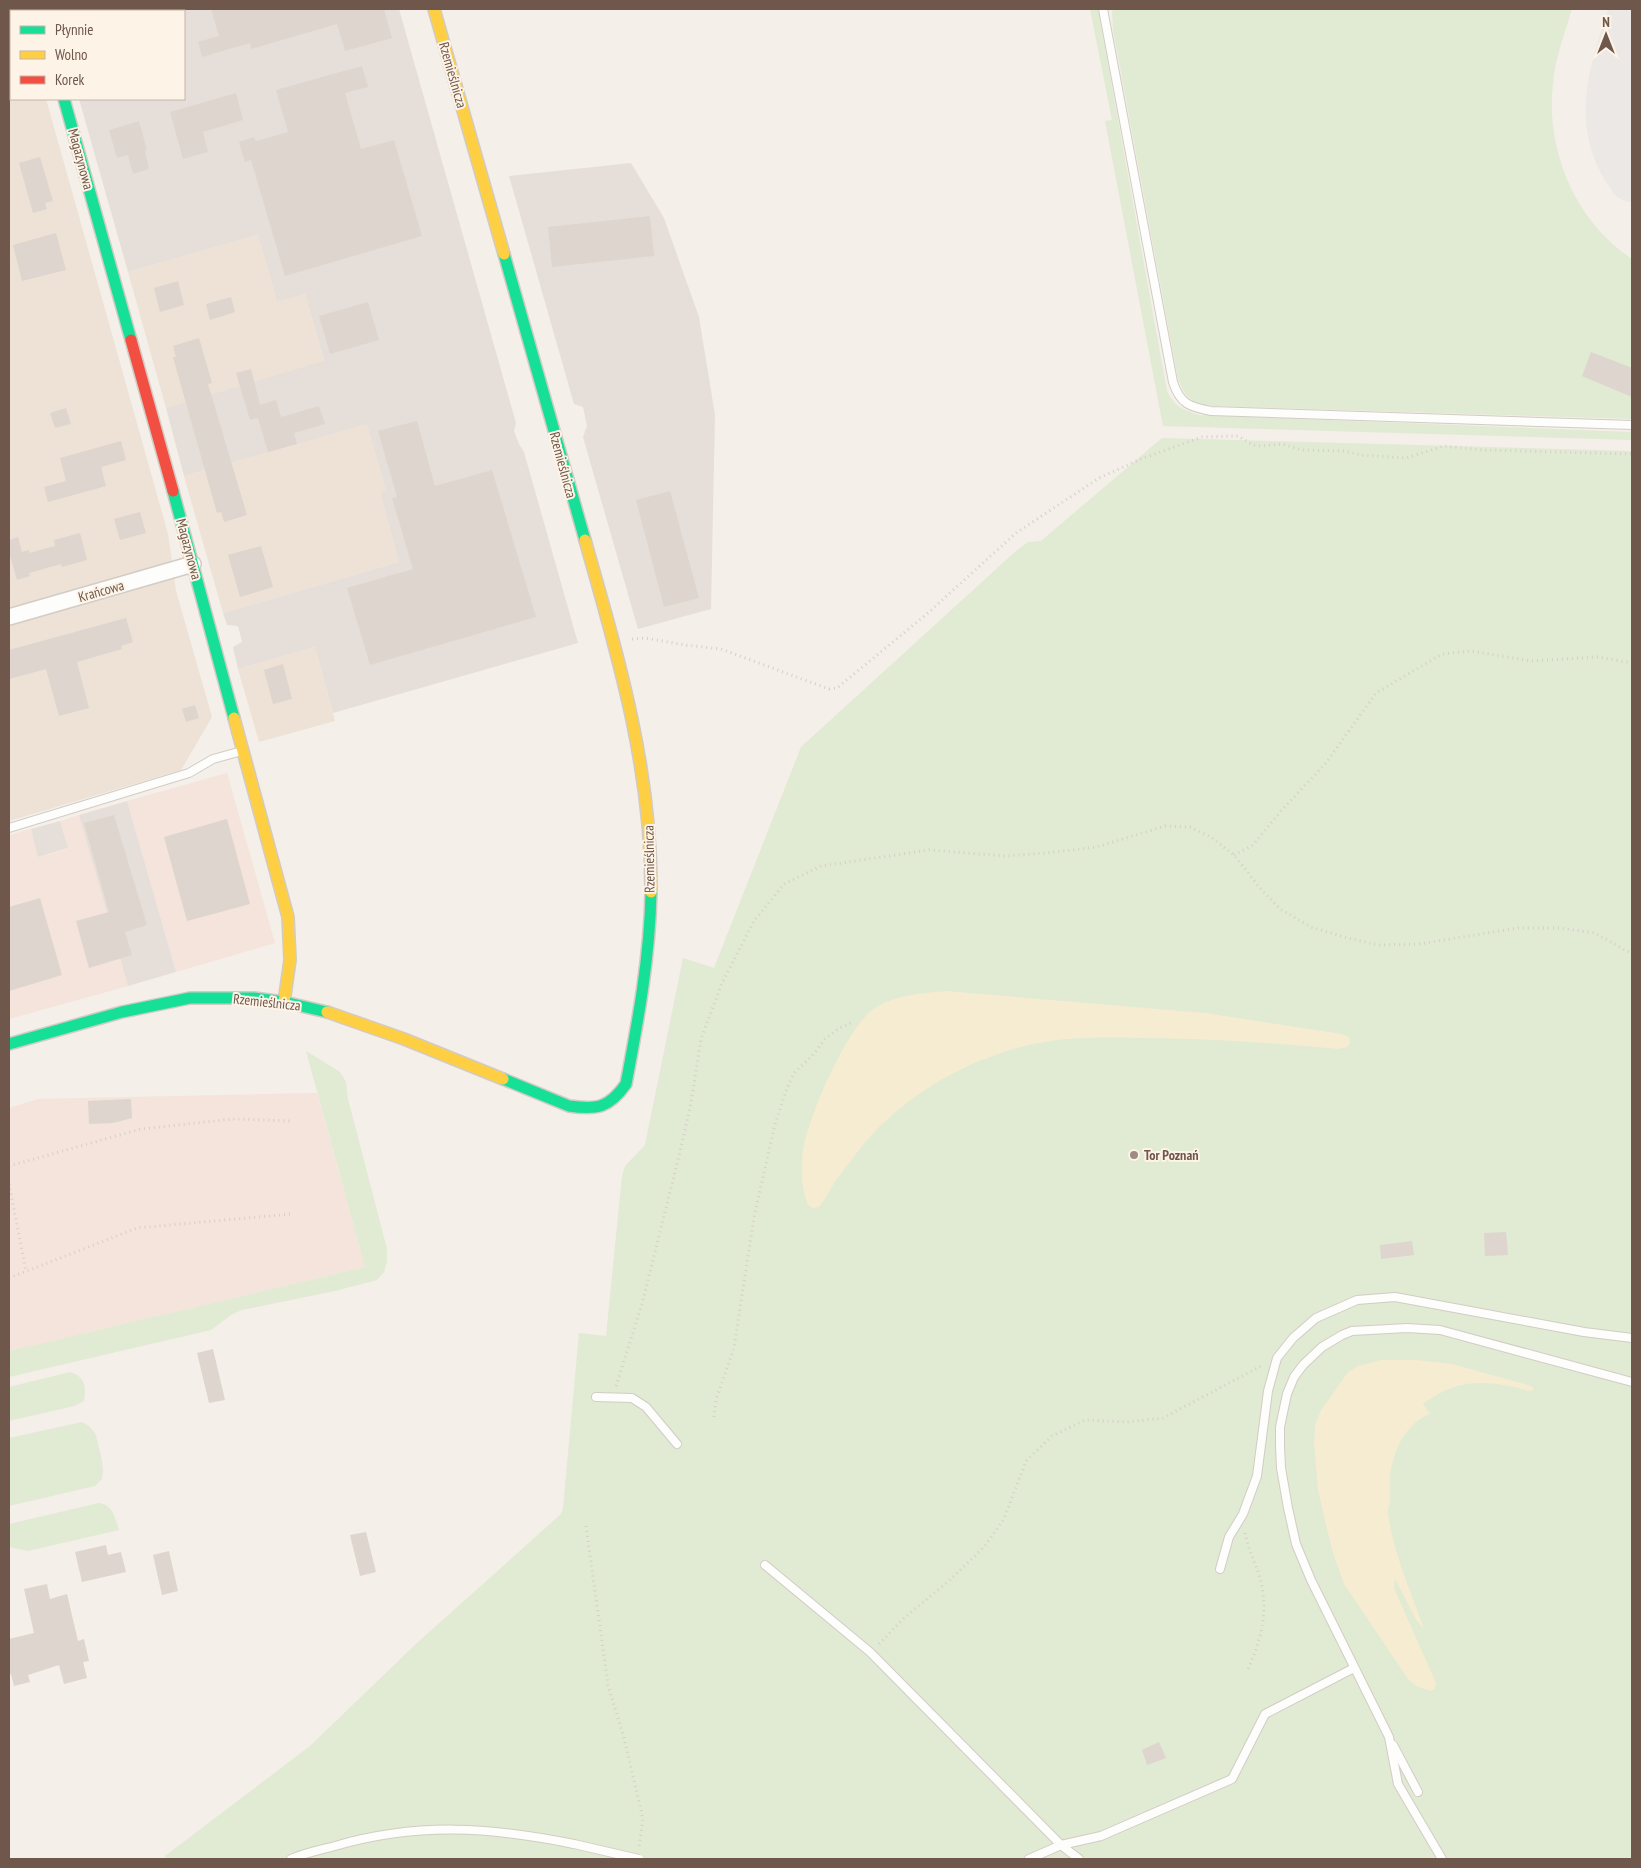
<svg xmlns="http://www.w3.org/2000/svg" width="1641" height="1868" viewBox="0 0 1641 1868" font-family="'PT Sans Narrow',sans-serif">
<style>
.residential{fill:#ede2d5}
.commercial{fill:#f4e4db}
.industrial{fill:#e6dfd9}
.green{fill:#e1ead3}
.sand{fill:#f5ecd1}
.lines{fill:none;stroke-linecap:round;stroke-linejoin:round}
.taxiway{stroke:#ece8e6;stroke-width:48}
.building{fill:#ddd5ce}
.lane-casing{stroke:#d2ccc5;stroke-width:10}
.street-casing{stroke:#d2ccc5;stroke-width:18}
.fast-casing{stroke:#d2cbc4;stroke-width:14}
.slow-casing{stroke:#d2cbc4;stroke-width:14}
.jam-casing{stroke:#d2cbc4;stroke-width:14}
.path{stroke:#d5cfca;stroke-width:3;stroke-dasharray:1 4;stroke-linecap:butt}
.lane{stroke:#fdfdfc;stroke-width:8}
.street{stroke:#fdfdfc;stroke-width:15}
.fast{stroke:#16e098;stroke-width:11}
.slow{stroke:#ffcf43;stroke-width:11}
.jam{stroke:#f24e42;stroke-width:11}
.lane-bridge-casing{stroke:#d2ccc5;stroke-width:10;stroke-linecap:butt}
.lane-bridge{stroke:#fdfdfc;stroke-width:8}
.poi-dot{fill:#9e8c82;stroke:#fdf4e7;stroke-width:2}
.labels{text-anchor:middle;stroke-width:4;stroke-linejoin:round;paint-order:stroke}
.street-label{font-size:14px;fill:#6f574b;stroke:#fdf4e7}
.poi-label{font-size:14px;font-weight:bold;fill:#6f574b;stroke:#fdf4e7;text-anchor:start}
</style>
<rect width="100%" height="100%" fill="#f4efe8"/>
<g class="residential">
<polygon points="9,9 21,9 22,11 11,11 11,99 46,99 168,534 176,591 212,717 181,770 9,821"/>
<polygon points="258,235 277,302 305,294 324,362 166,408 128,272"/>
<polygon points="367,423 386,491 380,493 399,562 223,613 184,476"/>
<polygon points="315,647 335,721 259,742 238,669"/>
</g>
<g class="commercial">
<polygon points="227,773 275,943 176,972 127,801"/>
<polygon points="79,815 128,986 9,1019 9,835 31,829 39,857 64,850 68,848 60,821"/>
<polygon points="317,1093 365,1267 9,1351 9,1108 38,1099"/>
</g>
<g class="industrial">
<polygon points="54,9 384,9 385,10 399,9 516,423 514,431 519,444 524,452 578,643 333,713 315,647 238,669 233,647 242,642 238,626 227,625 223,613 399,562 380,493 386,491 367,424 184,476 166,408 324,361 305,294 277,302 258,235 128,272 79,99 184,99 184,11 54,11"/>
<polygon points="631,163 664,218 699,317 715,415 711,609 638,629 583,437 587,426 583,407 574,404 509,176"/>
<polygon points="127,801 176,972 128,986 79,815"/>
<polygon points="60,821 68,848 38,857 31,829"/>
</g>
<g class="green">
<path d="M1090,9H1098L1167,391C1176,408 1182,409 1199,415L1632,432V440L1163,426L1105,121L1112,120Z"/>
<path d="M1112,9H1572C1565,33 1555,58 1553,83C1545,149 1575,222 1632,259V419L1215,406C1193,403 1186,400 1178,379L1113,30Z"/>
<polygon points="1162,438 1632,451 1632,1859 166,1859 165,1856 310,1746 417,1643 561,1514 563,1508 579,1333 606,1336 622,1176 625,1166 645,1145 683,958 714,968 801,747 1017,550 1028,542 1041,541"/>
<polygon points="306,1051 340,1072 346,1082 348,1099 387,1249 387,1262 384,1272 377,1280 335,1291 242,1310 231,1315 211,1330 9,1377 9,1351 365,1267"/>
<path d="M70,1372C85,1377 86,1386 84,1401L74,1406L9,1421V1387Z"/>
<polygon points="82,1422 89,1426 96,1435 102,1461 103,1471 102,1479 95,1486 9,1506 9,1438"/>
<path d="M99,1503C113,1505 115,1518 119,1530L28,1551L9,1547V1524Z"/>
</g>
<g class="sand">
<path d="M946,991L1205,1013L1342,1034L1349,1037L1350,1043L1347,1047L1339,1049C1272,1043 1205,1038 1138,1038C1097,1037 1054,1037 1014,1049C969,1062 924,1086 889,1118C870,1134 855,1155 840,1175C832,1185 827,1197 819,1207L813,1208L808,1205C801,1188 800,1164 804,1145C811,1111 846,1031 872,1010C892,995 922,993 946,991Z"/>
<path d="M1381,1360H1416L1452,1364L1528,1385L1533,1387V1390L1530,1391C1488,1380 1459,1377 1423,1404L1430,1414C1407,1423 1394,1448 1391,1471C1389,1482 1391,1492 1390,1502C1390,1506 1387,1509 1388,1513C1393,1552 1411,1592 1424,1629L1417,1621L1395,1579L1394,1588L1436,1683L1435,1689L1430,1691L1416,1686L1408,1679L1344,1584L1333,1553L1325,1521L1318,1490L1314,1443L1315,1425L1321,1410L1348,1372L1358,1366Z"/>
</g>
<g class="lines">
<path class="taxiway" d="M1632,13C1614,71 1592,123 1632,178"/>
</g>
<g class="building">
<polygon points="211,9 384,9 392,38 345,51 337,24 251,49 250,43 202,57 198,42 219,36"/>
<polygon points="362,66 368,87 345,93 361,149 394,140 422,236 285,276 251,160 245,162 239,142 254,137 256,141 288,132 276,90"/>
<polygon points="236,93 243,120 203,132 208,152 183,159 170,112"/>
<polygon points="139,121 147,150 145,150 149,169 133,174 128,155 117,158 109,130"/>
<polygon points="40,157 53,201 45,203 47,209 33,213 19,163"/>
<polygon points="650,216 654,256 552,267 548,227"/>
<polygon points="56,233 66,270 22,281 13,245"/>
<polygon points="178,281 184,305 160,312 154,288"/>
<polygon points="231,297 235,312 210,320 206,304"/>
<polygon points="368,302 379,340 330,354 319,316"/>
<polygon points="199,338 212,383 208,384 247,515 224,522 221,512 217,513 173,357 176,357 173,346"/>
<polygon points="1591,352 1632,368 1632,397 1582,376"/>
<polygon points="251,369 260,405 276,400 281,417 319,406 325,424 294,433 297,444 268,452 258,418 250,420 236,373"/>
<polygon points="66,408 71,424 55,428 50,413"/>
<polygon points="417,421 435,486 492,470 536,617 370,665 347,588 413,569 392,498 397,497 378,431"/>
<polygon points="121,441 126,460 101,467 106,486 48,502 44,487 66,481 60,458"/>
<polygon points="670,491 699,598 664,607 636,500"/>
<polygon points="140,512 146,533 120,540 114,519"/>
<polygon points="80,533 87,560 62,567 61,564 29,573 30,576 17,580 9,552 9,540 18,537 22,552 29,550 29,553 55,546 54,540"/>
<polygon points="261,546 273,587 240,597 228,555"/>
<polygon points="126,618 133,642 121,646 122,649 77,662 89,708 59,716 46,669 9,679 9,650"/>
<polygon points="283,664 292,699 273,704 264,670"/>
<polygon points="195,705 199,718 186,722 182,709"/>
<polygon points="114,815 147,925 125,932 132,955 89,968 76,921 109,912 84,823"/>
<polygon points="227,819 250,904 187,921 164,837"/>
<polygon points="40,898 62,975 9,991 9,907"/>
<polygon points="131,1099 132,1118 113,1123 89,1124 88,1101"/>
<polygon points="1506,1232 1508,1255 1485,1256 1484,1233"/>
<polygon points="1412,1241 1414,1255 1381,1259 1380,1245"/>
<polygon points="213,1349 225,1400 209,1403 197,1353"/>
<polygon points="366,1532 376,1572 360,1576 350,1535"/>
<polygon points="106,1545 108,1555 121,1552 126,1572 82,1582 75,1552"/>
<polygon points="169,1551 178,1591 162,1595 153,1555"/>
<polygon points="47,1584 50,1599 67,1594 78,1641 84,1639 89,1661 83,1662 87,1678 64,1684 59,1665 28,1675 30,1682 14,1686 11,1674 9,1675 9,1639 34,1633 24,1589"/>
<polygon points="1159,1742 1166,1758 1147,1765 1142,1750"/>
</g>
<g class="lines">
<g class="lane-casing">
<g id="lane">
<path d="M1103,9L1173,382C1180,404 1190,407 1211,411L1632,425"/>
<polyline points="9,828 189,773 213,759 242,751"/>
<polyline points="596,1397 632,1398 646,1407 677,1444"/>
<polyline points="765,1565 870,1652 1061,1845 1079,1859"/>
<polyline points="1220,1569 1229,1537 1243,1514 1257,1476 1268,1391 1277,1358 1293,1338 1316,1318 1357,1300 1395,1297 1584,1332 1632,1338"/>
<polyline points="1393,1745 1418,1792"/>
<path d="M291,1859C305,1853 320,1850 335,1846C418,1822 490,1827 574,1844"/>
<polyline points="1029,1859 1061,1845 1101,1836 1232,1779 1265,1714 1354,1668"/>
<polyline points="1442,1859 1398,1784 1389,1737 1311,1580 1296,1544 1288,1508 1281,1468 1280,1446 1280,1427 1287,1394 1294,1377 1303,1365 1322,1347 1342,1335 1352,1331 1407,1328 1440,1330 1632,1382"/>
</g>
</g>
<g class="street-casing">
<g id="street">
<polyline points="40,9 41,11"/>
<polyline points="9,617 193,564"/>
</g>
</g>
<g class="fast-casing">
<g id="fast">
<polyline points="64,99 131,340"/>
<polyline points="504,254 585,540"/>
<polyline points="173,491 234,718"/>
<polyline points="9,1044 122,1012 190,998 254,998 284,1002 327,1012"/>
<path d="M503,1079L569,1106C597,1110 609,1108 626,1084C638,1021 650,956 651,892"/>
</g>
</g>
<g class="slow-casing">
<g id="slow">
<polyline points="434,9 504,254"/>
<path d="M585,540C618,656 652,770 651,892"/>
<polyline points="234,718 288,917 290,960 284,1002"/>
<polyline points="327,1012 404,1039 503,1079"/>
</g>
</g>
<g class="jam-casing">
<polyline id="jam" points="131,340 173,491"/>
</g>
<g class="path">
<polyline points="632,639 645,638 685,645 721,649 829,689 837,688 928,613 1016,533 1099,478 1141,459 1202,437 1238,436 1253,445 1262,446 1283,444 1301,450 1345,451 1361,455 1406,458 1444,446 1483,450 1632,454"/>
<polyline points="1234,855 1253,845 1280,812 1326,763 1376,693 1442,654 1471,651 1531,661 1598,657 1632,663"/>
<polyline points="9,1166 141,1129 233,1119 292,1121"/>
<polyline points="9,1184 26,1271"/>
<polyline points="9,1278 137,1228 291,1214"/>
<polyline points="616,1386 642,1304 678,1160 691,1103 701,1039 722,983 754,921 784,884 821,866 929,850 1005,856 1046,853 1097,847 1165,826 1190,827 1211,837 1234,855 1259,887 1280,909 1311,927 1351,939 1379,945 1419,944 1518,928 1559,928 1595,933 1632,954"/>
<polyline points="714,1417 716,1399 734,1348 754,1217 775,1124 786,1091 794,1073 812,1056 825,1039 838,1029 853,1022"/>
<polyline points="586,1526 608,1685 624,1738 643,1819 639,1846"/>
<path d="M1245,1533C1248,1550 1257,1565 1261,1582C1268,1613 1261,1641 1248,1669"/>
<polyline points="879,1644 904,1618 950,1580 985,1546 1004,1519 1026,1461 1052,1436 1085,1420 1127,1422 1163,1418 1263,1365"/>
</g>
<use href="#lane" class="lane"/>
<use href="#street" class="street"/>
<use href="#fast" class="fast"/>
<use href="#slow" class="slow"/>
<use href="#jam" class="jam"/>
<g class="lane-bridge-casing">
<polyline id="lane-bridge" points="574,1844 639,1859"/>
</g>
<use href="#lane-bridge" class="lane-bridge"/>
</g>
<circle class="poi-dot" cx="1134" cy="1155" r="5"/>
<g class="labels">
<g class="street-label">
<text transform="translate(453 75) rotate(74)" y="5">Rzemieślnicza</text>
<text transform="translate(81 159) rotate(75)" y="5">Magazynowa</text>
<text transform="translate(563 465) rotate(75)" y="5">Rzemieślnicza</text>
<text transform="translate(189 549) rotate(75)" y="5">Magazynowa</text>
<text transform="translate(101 591) rotate(-16)" y="5">Krańcowa</text>
<text transform="translate(649 859) rotate(-91)" y="5">Rzemieślnicza</text>
<text transform="translate(267 1002) rotate(6)" y="5">Rzemieślnicza</text>
</g>
<g class="poi-label">
<text x="1144" y="1160">Tor Poznań</text>
</g>
</g>
<rect width="1641" height="1868" fill="none" stroke="#6f574b" stroke-width="20"/>
<rect x="10" y="10" width="175" height="90" fill="#fdf4e7" stroke="#c4b5a9"/>
<rect x="20" y="26" width="25" height="8" fill="#16e098" stroke="#c4b5a9"/>
<text x="55" y="35" font-size="15" fill="#6f574b">Płynnie</text>
<rect x="20" y="51" width="25" height="8" fill="#ffcf43" stroke="#c4b5a9"/>
<text x="55" y="60" font-size="15" fill="#6f574b">Wolno</text>
<rect x="20" y="76" width="25" height="8" fill="#f24e42" stroke="#c4b5a9"/>
<text x="55" y="85" font-size="15" fill="#6f574b">Korek</text>
<g transform="translate(1606 35)" stroke="#fdf4e7" stroke-width="4" paint-order="stroke">
<path d="M0-4L9 19L0 12L-9 19Z" fill="#6f574b"/>
<text y="-8" font-size="14" font-weight="bold" text-anchor="middle" fill="#6f574b">N</text>
</g>
</svg>
